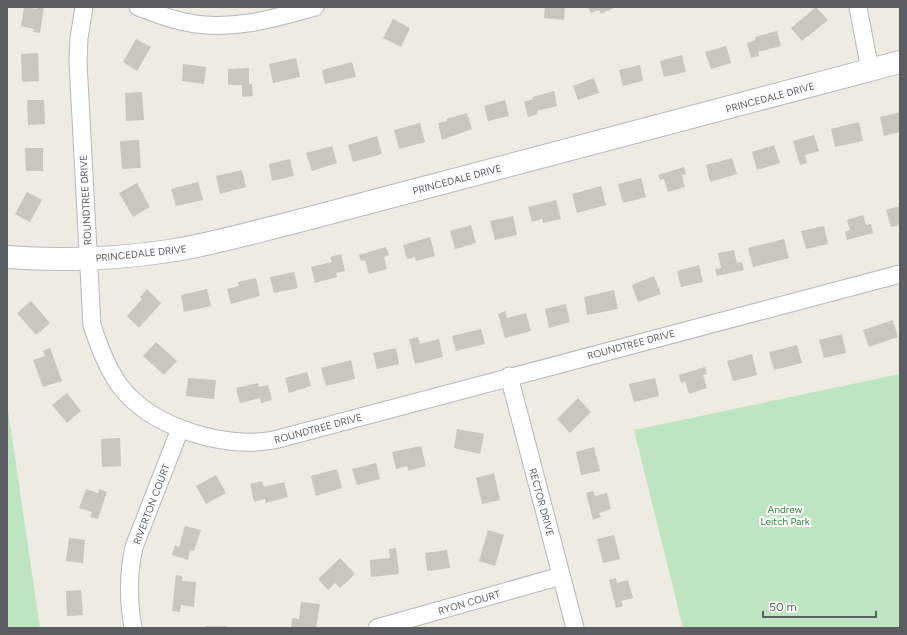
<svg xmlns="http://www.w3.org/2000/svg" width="907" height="635" viewBox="0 0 907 635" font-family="Figtree,sans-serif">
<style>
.green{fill:#bee5c1}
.building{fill:#c8c6bf}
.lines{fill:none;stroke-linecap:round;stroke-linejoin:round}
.street-casing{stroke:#b5b8bc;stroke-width:19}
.secondary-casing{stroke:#b6b8be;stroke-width:24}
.street{stroke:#fff;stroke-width:17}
.secondary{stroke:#fff;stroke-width:22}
.labels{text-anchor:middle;stroke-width:4;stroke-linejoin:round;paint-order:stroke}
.street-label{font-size:10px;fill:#5a5e63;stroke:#fff}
.park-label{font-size:10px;fill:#36863f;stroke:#fff}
</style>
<rect width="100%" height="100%" fill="#edebe2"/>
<g class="green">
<polygon points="900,374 900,628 683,628 634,430"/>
<polygon points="7,403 40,628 7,628"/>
</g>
<g class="building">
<polygon points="24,7 37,9 38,7 44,7 40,33 33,32 34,29 21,26"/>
<polygon points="545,7 565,7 564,20 544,18"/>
<polygon points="588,7 616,7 601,14 599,10 591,13"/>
<polygon points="816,7 828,20 802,41 791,28"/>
<polygon points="393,19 410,28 401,47 383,38"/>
<polygon points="777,31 781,46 758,52 759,56 751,58 747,43 755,40 755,37"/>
<polygon points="136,39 151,47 137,71 123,62"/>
<polygon points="726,46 731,63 711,69 705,52"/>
<polygon points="38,53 39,81 22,82 21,54"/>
<polygon points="682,55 686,72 664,77 660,61"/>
<polygon points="296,58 300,77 273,83 269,64"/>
<polygon points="352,62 356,77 325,84 322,70"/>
<polygon points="183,64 206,67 204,84 182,81"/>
<polygon points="640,65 643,81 623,86 619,70"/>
<polygon points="249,68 249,84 252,84 253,96 242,97 242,85 228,85 228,69"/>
<polygon points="594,78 599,93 578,100 573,86"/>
<polygon points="554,91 557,106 537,111 538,114 528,117 524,102 533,99 533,97"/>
<polygon points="142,92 144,120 126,121 125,93"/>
<polygon points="27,100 44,100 45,124 28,125"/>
<polygon points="505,100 509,116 488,121 484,106"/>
<polygon points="900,112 900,132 884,136 880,117"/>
<polygon points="467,113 472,129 442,140 438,123 447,121 446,119"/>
<polygon points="859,122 863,141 835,147 831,129"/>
<polygon points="420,123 425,142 399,149 394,130"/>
<polygon points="814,135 819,151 805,155 807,163 800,165 793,141"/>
<polygon points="377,136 382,154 353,162 348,145"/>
<polygon points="139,140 141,168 122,169 120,141"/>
<polygon points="774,145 780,163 757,170 752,152"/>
<polygon points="332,146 337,163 312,171 306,153"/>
<polygon points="25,148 43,148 43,171 26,171"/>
<polygon points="732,158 737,174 710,182 706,165"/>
<polygon points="290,159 294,176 272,181 269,164"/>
<polygon points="684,167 686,174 682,175 685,187 668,192 664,179 660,180 658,175"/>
<polygon points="242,170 246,187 220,194 216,176"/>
<polygon points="641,178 646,197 623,203 618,184"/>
<polygon points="198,182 203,200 176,206 171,189"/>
<polygon points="137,183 150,207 133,217 119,193"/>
<polygon points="601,186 606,205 577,213 572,194"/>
<polygon points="27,192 42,200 30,222 15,214"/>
<polygon points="556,200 561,219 543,223 542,219 532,222 528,207"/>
<polygon points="900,206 900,225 891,227 886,210"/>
<polygon points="863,215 866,225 871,224 873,233 847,240 845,232 850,230 847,220"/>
<polygon points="513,216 517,235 495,240 490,221"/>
<polygon points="471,225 476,243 455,249 450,231"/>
<polygon points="824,226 828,244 806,249 801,231"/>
<polygon points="430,237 435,256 416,261 415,257 407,259 403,245"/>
<polygon points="784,239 789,258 753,267 748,248"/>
<polygon points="386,247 389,255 384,257 387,269 369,274 365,260 361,261 359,255"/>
<polygon points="734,250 737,263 742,262 744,270 717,276 715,269 721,268 718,253"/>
<polygon points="341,254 345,271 336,273 337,277 315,283 311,267 332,262 330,257"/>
<polygon points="699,265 703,282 681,287 677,271"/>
<polygon points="294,272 298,288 274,293 270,277"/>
<polygon points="654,276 661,294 638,302 632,285"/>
<polygon points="256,278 260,296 231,304 227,289 239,286 238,282"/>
<polygon points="147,289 161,303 139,328 127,316 142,299 140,297"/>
<polygon points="207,289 211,306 184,312 181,295"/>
<polygon points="614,290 618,309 587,315 584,297"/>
<polygon points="31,301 50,323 36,335 17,313"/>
<polygon points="566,304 570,322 549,328 545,309"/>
<polygon points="505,311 507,318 526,313 531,331 505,338 498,314"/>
<polygon points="893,320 898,337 869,347 863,330"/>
<polygon points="481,329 485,344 456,351 452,336"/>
<polygon points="842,334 846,353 824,358 819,340"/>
<polygon points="418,337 420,344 439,339 443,357 415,364 409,339"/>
<polygon points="156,342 177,361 164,375 143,356"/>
<polygon points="797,345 802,363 774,370 769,352"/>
<polygon points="50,348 62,381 43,387 33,360 45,356 43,351"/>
<polygon points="396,348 399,364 377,369 373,353"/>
<polygon points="752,354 757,375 733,381 727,361"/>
<polygon points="351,360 355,379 326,386 321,368"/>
<polygon points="705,367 707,374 703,375 707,388 689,394 685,381 681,383 679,375"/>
<polygon points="307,372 311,386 289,393 285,378"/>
<polygon points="188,378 216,380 214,399 186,396"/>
<polygon points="655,378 659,396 634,402 629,384"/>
<polygon points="258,383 259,387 268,385 272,400 261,403 260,398 240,403 236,388"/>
<polygon points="67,393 81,411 67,423 52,405"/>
<polygon points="578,398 591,412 570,433 557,419"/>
<polygon points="457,429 484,434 480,454 454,448"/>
<polygon points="120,438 121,466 102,467 101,439"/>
<polygon points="421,446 426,466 408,471 407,466 396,469 392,452"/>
<polygon points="594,447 600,471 581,475 576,452"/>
<polygon points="376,463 380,479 357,485 352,469"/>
<polygon points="337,469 342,488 316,496 311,476"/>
<polygon points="494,473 500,500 482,504 476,478"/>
<polygon points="216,475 226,493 206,504 196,486"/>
<polygon points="262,481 264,487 284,482 288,497 266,503 265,499 254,502 250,484"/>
<polygon points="86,489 98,493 99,489 107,492 98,519 90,517 92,512 79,508"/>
<polygon points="593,491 595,496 607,493 611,509 599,513 601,517 593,520 586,493"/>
<polygon points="185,526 201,530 194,551 190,550 188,560 172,555 175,545 179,547"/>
<polygon points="488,530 504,535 495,566 479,561"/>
<polygon points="614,535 620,559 603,563 597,539"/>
<polygon points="69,538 85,540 83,563 66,561"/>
<polygon points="396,548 399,574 371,577 370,560 390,558 389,549"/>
<polygon points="447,550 450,568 427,571 425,553"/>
<polygon points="340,558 355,574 340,588 335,583 328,590 318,579"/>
<polygon points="176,575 182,576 182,581 196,582 194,607 181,605 180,612 172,611"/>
<polygon points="616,578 617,583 628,580 633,598 621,601 623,606 616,608 609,580"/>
<polygon points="81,590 83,615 67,616 66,591"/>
<polygon points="301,602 320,604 316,628 291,628 292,618 299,619"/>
<rect x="206" y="626" width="21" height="2"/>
</g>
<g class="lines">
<g class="street-casing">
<g id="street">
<path d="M84,7L79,38L78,62L92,325C99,347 107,368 120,386C152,428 224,449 274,440L900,274"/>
<path d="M138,7C153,12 168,19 185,22C229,32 273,19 315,7"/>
<polyline points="858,7 870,70"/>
<polyline points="509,376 575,628"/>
<path d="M133,628C128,600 128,574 134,547L180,429"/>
<polyline points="377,628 561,576"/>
</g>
</g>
<g class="secondary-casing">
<path id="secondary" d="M7,257C60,261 116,259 169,251C210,245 250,233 291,223L900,62"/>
</g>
<use href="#street" class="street"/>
<use href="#secondary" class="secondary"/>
</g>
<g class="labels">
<g class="street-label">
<text transform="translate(770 97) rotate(-15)" y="4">PRINCEDALE DRIVE</text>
<text transform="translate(457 179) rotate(-15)" y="4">PRINCEDALE DRIVE</text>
<text transform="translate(85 200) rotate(-93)" y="4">ROUNDTREE DRIVE</text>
<text transform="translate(141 253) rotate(-6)" y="4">PRINCEDALE DRIVE</text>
<text transform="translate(631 344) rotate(-15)" y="4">ROUNDTREE DRIVE</text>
<text transform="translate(318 428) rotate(-15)" y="4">ROUNDTREE DRIVE</text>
<text transform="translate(542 502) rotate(75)" y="4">RECTOR DRIVE</text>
<text transform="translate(151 504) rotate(-69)" y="4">RIVERTON COURT</text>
<text transform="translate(469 602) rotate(-16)" y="4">RYON COURT</text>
</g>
<g class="park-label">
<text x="785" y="513">Andrew<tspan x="785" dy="12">Leitch Park</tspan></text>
</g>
</g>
<rect width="907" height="635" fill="none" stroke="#5a5e63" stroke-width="16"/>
<path d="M763 611v6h113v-6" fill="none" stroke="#5a5e63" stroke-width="2"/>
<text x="769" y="611" font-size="12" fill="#5a5e63" stroke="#ffffff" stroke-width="3" paint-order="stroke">50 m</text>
</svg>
